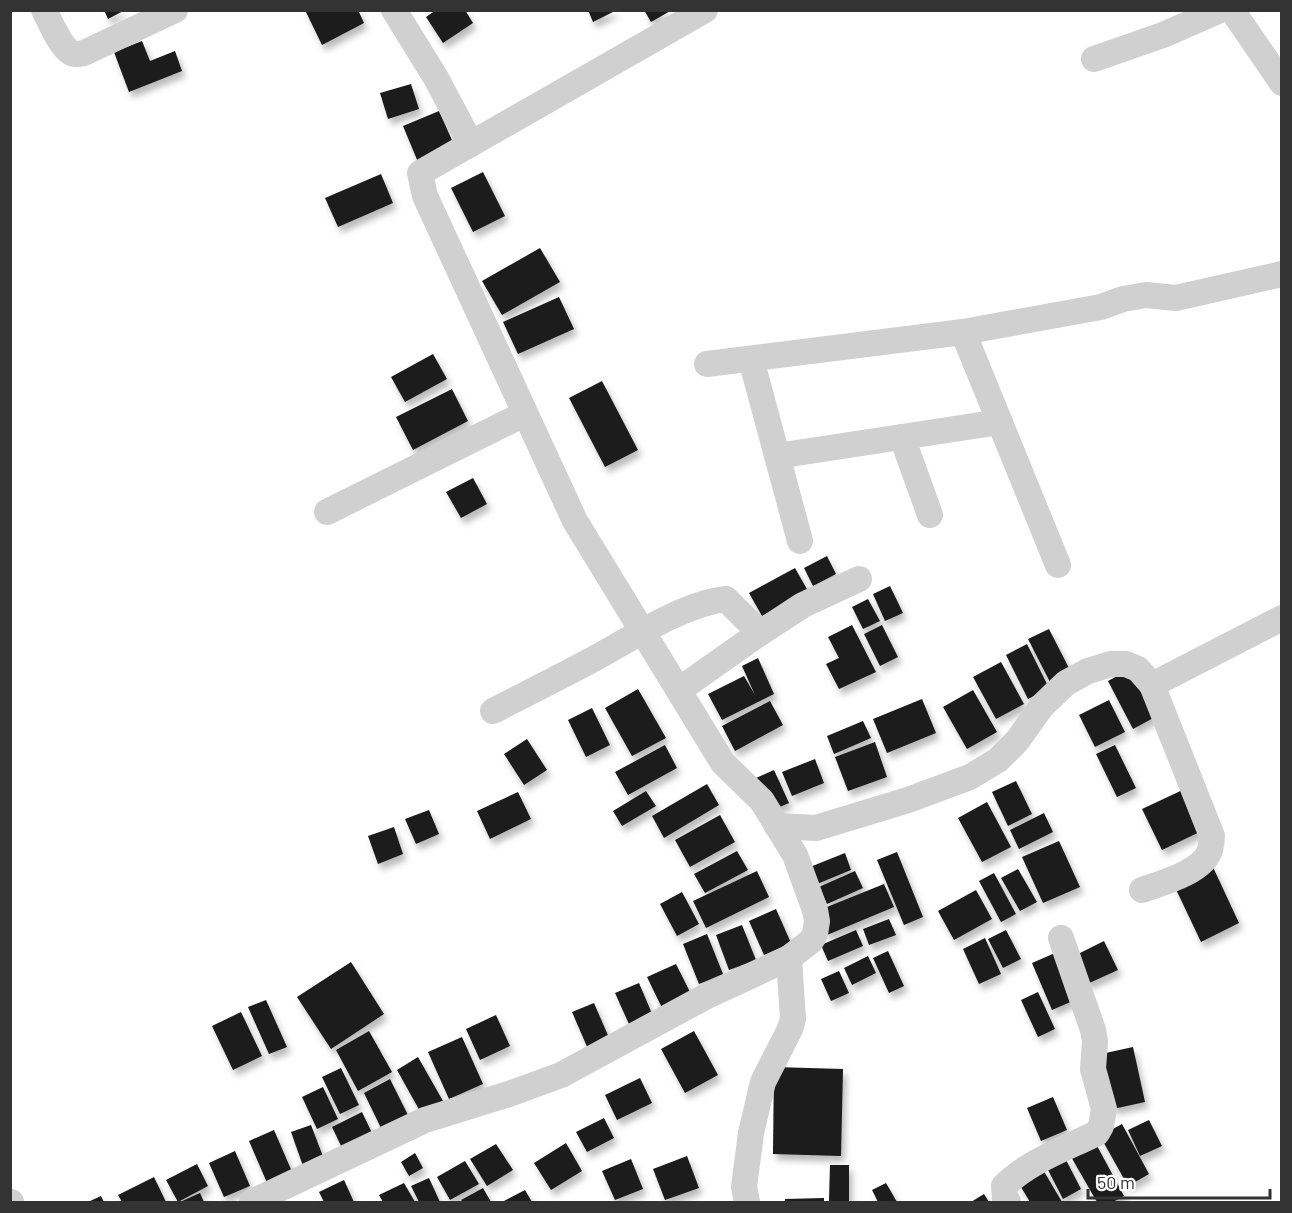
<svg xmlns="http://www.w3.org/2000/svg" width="1292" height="1213" viewBox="0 0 1292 1213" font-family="Barlow,sans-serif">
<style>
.building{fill:#1a1a1a;filter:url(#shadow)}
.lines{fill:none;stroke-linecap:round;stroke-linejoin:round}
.street{stroke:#d0d0d0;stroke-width:26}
</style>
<defs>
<filter id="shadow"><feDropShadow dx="3.5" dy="6" stdDeviation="3" flood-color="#0004"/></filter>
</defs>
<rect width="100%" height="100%" fill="#fff"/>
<g class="building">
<polygon points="104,10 125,10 108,19"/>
<polygon points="305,10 358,10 364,23 322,45"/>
<polygon points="436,10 465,10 473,23 443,43 426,17"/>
<polygon points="588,10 617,10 593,22"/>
<polygon points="644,10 672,10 651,22"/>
<polygon points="142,41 150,61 175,51 182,71 129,92 114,52"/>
<polygon points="411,84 419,109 388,119 380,93"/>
<polygon points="439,111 455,147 418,162 403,126"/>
<polygon points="483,172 505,216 473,232 451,188"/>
<polygon points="381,174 393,203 338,227 325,198"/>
<polygon points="540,248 560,282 502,315 482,281"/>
<polygon points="559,297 574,329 518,354 503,322"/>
<polygon points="433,354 447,379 405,402 391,377"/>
<polygon points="602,381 638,450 605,467 569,398"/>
<polygon points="452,389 468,421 413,450 396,417"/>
<polygon points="473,478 487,504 461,518 446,492"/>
<polygon points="827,556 836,574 813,586 804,568"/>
<polygon points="795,568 808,591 762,616 749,593"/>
<polygon points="890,586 903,613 885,621 873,594"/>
<polygon points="868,599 880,621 863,629 852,607"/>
<polygon points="852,625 876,672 839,689 826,664 839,658 828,637"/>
<polygon points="882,625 898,657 880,666 864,634"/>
<polygon points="1049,629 1072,674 1051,684 1028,639"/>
<polygon points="1027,644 1049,688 1028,699 1006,655"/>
<polygon points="758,658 774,694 722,720 708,694 744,676 755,695 742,666"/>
<polygon points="1001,662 1024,704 996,719 973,677"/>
<polygon points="1132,668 1157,716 1133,729 1108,681"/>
<polygon points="638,689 666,738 632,756 605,708"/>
<polygon points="973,690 997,732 967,749 943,707"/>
<polygon points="922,699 936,733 887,753 873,719"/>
<polygon points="1109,700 1125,732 1095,747 1079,715"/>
<polygon points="770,701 783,725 735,751 722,726"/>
<polygon points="592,708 610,745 586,757 568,720"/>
<polygon points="863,721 871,738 834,754 827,736"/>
<polygon points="527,739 547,770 524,785 504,754"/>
<polygon points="875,742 887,777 848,791 835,757"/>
<polygon points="665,745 677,768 628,795 615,772"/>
<polygon points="1115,745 1136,788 1117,797 1096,754"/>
<polygon points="815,759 824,783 792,796 782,772"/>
<polygon points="774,770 789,803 770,811 756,778"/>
<polygon points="1016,781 1032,814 1008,826 992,792"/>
<polygon points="707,784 719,805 664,838 652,816"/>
<polygon points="1189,787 1208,828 1162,850 1142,809"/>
<polygon points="646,791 656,806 622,826 613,811"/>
<polygon points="518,792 531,819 490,839 477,811"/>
<polygon points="987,802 1011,847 982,862 958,818"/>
<polygon points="429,810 439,834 416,844 405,819"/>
<polygon points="1044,813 1053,832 1019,849 1010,830"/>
<polygon points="720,815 735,842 690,867 675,840"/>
<polygon points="394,827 403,854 378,864 368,836"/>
<polygon points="1059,841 1080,887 1043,903 1022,857"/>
<polygon points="737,851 748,870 705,893 694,874"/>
<polygon points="897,852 923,917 904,925 877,860"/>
<polygon points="845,853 851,870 817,884 810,867"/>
<polygon points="1212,865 1239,923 1201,942 1173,883"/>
<polygon points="1018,869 1037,902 1020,911 1001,878"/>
<polygon points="757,871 769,897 706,928 693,901"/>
<polygon points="855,871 863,888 827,904 819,887"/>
<polygon points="994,873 1016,914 1001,922 979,881"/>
<polygon points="884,884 894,907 827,935 817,911"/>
<polygon points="976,890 992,919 954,940 938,911"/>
<polygon points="682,892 699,924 677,936 660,904"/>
<polygon points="776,909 791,943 764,955 749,921"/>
<polygon points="889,919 896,935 869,945 863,929"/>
<polygon points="742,925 756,960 729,970 716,935"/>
<polygon points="856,930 863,946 828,961 821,945"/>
<polygon points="1006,930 1021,959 1003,968 988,939"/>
<polygon points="707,934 723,974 699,984 683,944"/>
<polygon points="985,938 1001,974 979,984 963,949"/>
<polygon points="1104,941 1118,970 1087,984 1074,956"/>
<polygon points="888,951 904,986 889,993 873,958"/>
<polygon points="1055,953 1075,1000 1052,1010 1032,963"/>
<polygon points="868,956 876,973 852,985 844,968"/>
<polygon points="351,962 384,1014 331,1049 297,997"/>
<polygon points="676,964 693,998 664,1012 647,977"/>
<polygon points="839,971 849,993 831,1001 821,979"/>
<polygon points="639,983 656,1023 633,1033 615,993"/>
<polygon points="1038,992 1055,1029 1038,1037 1021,1000"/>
<polygon points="266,1000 287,1047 269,1054 248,1007"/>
<polygon points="594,1003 610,1040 588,1049 572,1012"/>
<polygon points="241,1012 262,1056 233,1070 212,1026"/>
<polygon points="496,1015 510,1046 480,1060 466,1029"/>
<polygon points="369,1031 392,1072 358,1091 336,1050"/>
<polygon points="694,1031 718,1075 685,1093 661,1049"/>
<polygon points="462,1037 483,1084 449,1099 428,1052"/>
<polygon points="1133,1047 1145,1102 1113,1109 1101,1054"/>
<polygon points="418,1057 443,1101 421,1113 397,1070"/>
<polygon points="774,1067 843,1069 841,1156 773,1154"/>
<polygon points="341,1068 359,1105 340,1114 322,1077"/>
<polygon points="640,1078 652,1103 617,1120 605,1095"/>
<polygon points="390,1079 408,1115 381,1128 364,1093"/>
<polygon points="323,1087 338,1119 317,1129 302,1097"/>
<polygon points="1053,1097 1067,1130 1041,1141 1027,1108"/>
<polygon points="362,1112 373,1135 343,1150 332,1127"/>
<polygon points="604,1118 614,1138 587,1152 576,1132"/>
<polygon points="1149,1120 1162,1146 1140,1156 1128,1130"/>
<polygon points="1122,1124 1149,1174 1128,1186 1100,1136"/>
<polygon points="311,1125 324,1159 303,1166 291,1132"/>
<polygon points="274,1130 293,1174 268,1185 249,1141"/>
<polygon points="1095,1142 1124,1196 1113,1202 1097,1202 1070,1155"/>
<polygon points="566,1143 582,1171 551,1190 534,1163"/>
<polygon points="496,1144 513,1170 487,1186 470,1159"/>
<polygon points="235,1151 250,1186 224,1197 209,1163"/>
<polygon points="415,1153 423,1168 409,1176 401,1162"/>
<polygon points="687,1156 699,1188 665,1200 653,1169"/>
<polygon points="1064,1156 1081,1189 1063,1199 1046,1166"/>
<polygon points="631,1159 643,1189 615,1200 602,1171"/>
<polygon points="465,1161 479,1184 450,1200 437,1177"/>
<polygon points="197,1164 208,1186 178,1202 166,1180"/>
<polygon points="830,1165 849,1165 849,1202 829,1201"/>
<polygon points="1042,1168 1062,1202 1030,1202 1018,1182"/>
<polygon points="154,1177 166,1202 122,1202 118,1195"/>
<polygon points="429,1178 440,1202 419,1202 411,1186"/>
<polygon points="344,1180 354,1202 324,1202 319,1192"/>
<polygon points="404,1183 415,1202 383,1202 379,1195"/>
<polygon points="886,1183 897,1202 878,1202 872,1190"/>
<polygon points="483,1188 491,1202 463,1202 461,1200"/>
<polygon points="525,1190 532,1202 502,1202"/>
<polygon points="200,1193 204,1202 180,1202"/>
<polygon points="984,1194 989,1202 971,1202"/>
<polygon points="101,1196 104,1202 88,1202"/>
<polygon points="824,1198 824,1202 785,1202 785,1199"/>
</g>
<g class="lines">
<g class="street">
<path d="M44,10C50,21 60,46 70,52C74,55 79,54 84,53L175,10"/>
<polyline points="394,10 436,78 471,144"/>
<polyline points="1232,10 1282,83"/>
<polyline points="1094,59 1163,35 1220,10"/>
<polyline points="963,332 1058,565"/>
<polyline points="751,359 800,541"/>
<polyline points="707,364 963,332 1101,307 1123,299 1146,295 1176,298 1282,274"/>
<polyline points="902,437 930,515"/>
<polyline points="777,456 1000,422"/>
<polyline points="327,512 524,414"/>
<polyline points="679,690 760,633"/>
<path d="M493,711C524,695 556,679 588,662C628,641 681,604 726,599L760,633L803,605L859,579"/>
<polyline points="777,826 816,828 908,800 970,777 998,760 1017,741 1042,706 1066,683 1088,671 1111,664 1126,664 1138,669 1152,685"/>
<path d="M1142,890C1162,883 1203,872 1210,850C1211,846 1212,841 1212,836L1152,685L1282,618"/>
<polyline points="10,1202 11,1202"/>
<polyline points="252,1202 425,1120 509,1094 561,1075 705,997 789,958 811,941 815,934 817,921 815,910 795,855 762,801 723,763 575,521 425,196 420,173 705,10"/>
<polyline points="747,1202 744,1187 751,1133 763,1082 790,1029 793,1019 789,958"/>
<path d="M1008,1202L1005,1199L1004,1186C1029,1161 1065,1149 1097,1133L1101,1126L1104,1109L1093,1069L1095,1041L1093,1030L1061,938"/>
</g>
</g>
<rect width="1292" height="1213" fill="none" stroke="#333333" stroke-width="24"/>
<path d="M1088 1189v9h182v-9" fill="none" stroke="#333333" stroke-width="3"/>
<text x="1097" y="1189" font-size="18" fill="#333333" stroke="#ffffff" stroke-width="4.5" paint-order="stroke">50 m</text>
</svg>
